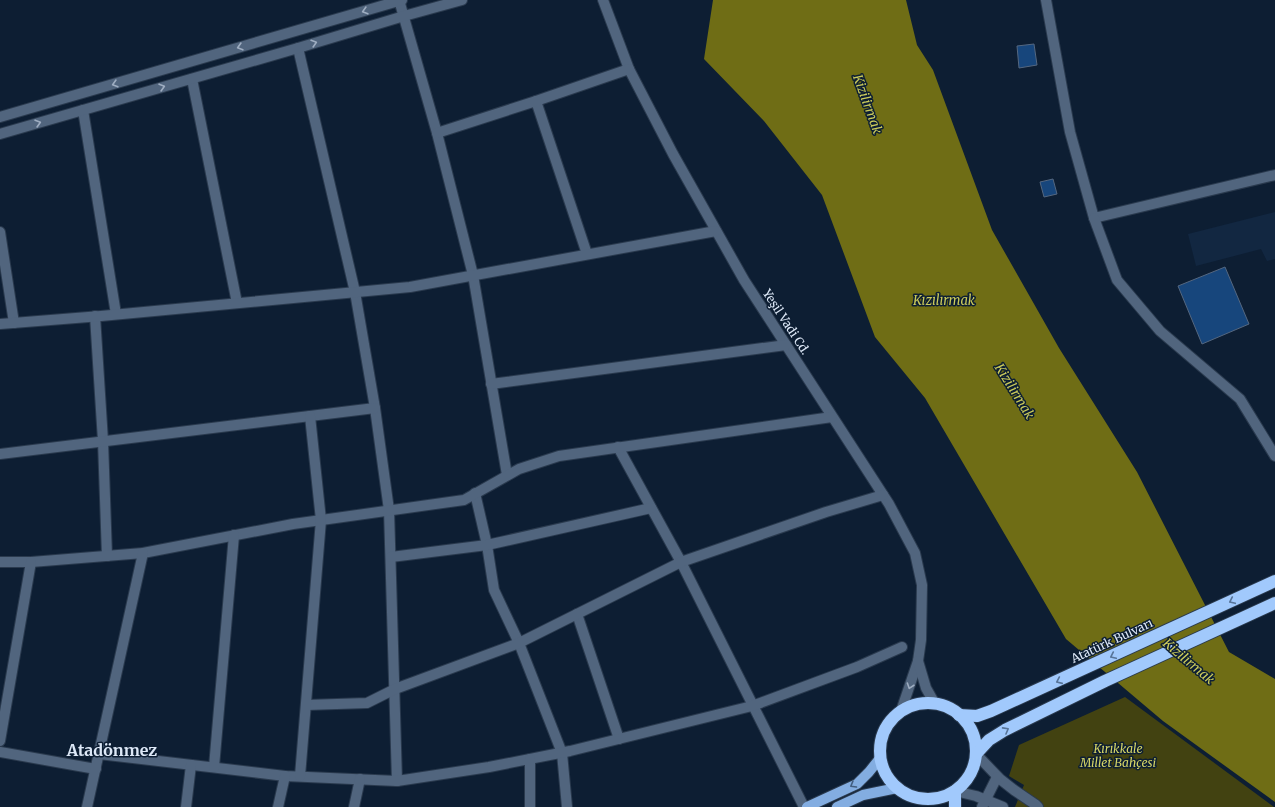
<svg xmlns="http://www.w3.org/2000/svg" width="1275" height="807" viewBox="0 0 1275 807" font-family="Merriweather,serif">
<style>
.built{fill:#122741}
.green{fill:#424211}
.water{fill:#6f6d15}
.building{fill:#17467c;stroke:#546780}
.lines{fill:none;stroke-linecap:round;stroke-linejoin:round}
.minor-casing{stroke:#2a3a4e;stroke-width:12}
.major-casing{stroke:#2a3a4e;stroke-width:12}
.highway-casing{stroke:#2a3a4e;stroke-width:14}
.minor{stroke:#51657e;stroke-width:10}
.major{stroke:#83ade1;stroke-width:10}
.highway{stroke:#a1c9fc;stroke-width:12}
.oneway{stroke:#9eadc1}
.oneway2{stroke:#577498}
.oneway3{stroke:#425e81}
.labels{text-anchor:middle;stroke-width:3;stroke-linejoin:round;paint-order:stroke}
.street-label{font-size:12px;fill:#dde8f7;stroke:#0d1e33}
.park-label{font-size:12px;font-style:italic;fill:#d6d666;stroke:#0d1e33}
.water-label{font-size:13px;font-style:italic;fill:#cbcb5b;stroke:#0d1e33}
.district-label{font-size:16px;font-weight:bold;fill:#dde8f7;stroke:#0d1e33}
</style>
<rect width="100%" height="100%" fill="#0d1e33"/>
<polygon class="built" points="1275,212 1275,259 1267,261 1261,249 1196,266 1188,234"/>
<polygon class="green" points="1125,697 1274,807 1015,807 1024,785 1009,776 1019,745"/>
<polygon class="water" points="713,0 906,0 917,45 933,70 992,230 1059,348 1137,472 1229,652 1275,679 1275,802 1163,721 1066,639 925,398 875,337 822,195 764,121 704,59"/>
<g class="building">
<polygon points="1034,44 1037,65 1019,68 1017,46"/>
<polygon points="1053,179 1057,194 1044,197 1040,182"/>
<polygon points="1225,267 1249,324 1202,344 1178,286"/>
</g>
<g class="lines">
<g class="minor-casing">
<g id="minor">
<polyline points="399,0 437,133 473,275 507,475"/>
<polyline points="603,0 629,69 673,154 744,280 889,504 915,553 922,585 921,640 918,661 901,711"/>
<polyline points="1046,0 1070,132 1094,218 1275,175"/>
<polyline points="298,48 355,292 375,408 389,510 397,781"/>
<polyline points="192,79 237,303"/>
<polyline points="536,101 587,254"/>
<polyline points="83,110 116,314"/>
<polyline points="0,117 402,0"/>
<polyline points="437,133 536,101 629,69"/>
<polyline points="0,134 298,48 404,16 462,0"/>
<polyline points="1094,218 1117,280 1160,331 1240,399 1275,456"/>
<polyline points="0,232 14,323"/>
<polyline points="95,316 103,441 107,556"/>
<polyline points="0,324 101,316 410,287 716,231"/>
<polyline points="491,384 786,345"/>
<polyline points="618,447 681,562 804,807"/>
<polyline points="0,454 375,408"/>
<polyline points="475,493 487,545 494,590 519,643 562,753 567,807"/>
<polyline points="391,557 487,545 651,508"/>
<polyline points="0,562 31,562 143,553 293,524 464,500 519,469 559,456 832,417"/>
<polyline points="577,614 619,739"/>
<polyline points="918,661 926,688 935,704"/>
<polyline points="306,705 367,703 395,689 519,643 681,562 826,512 883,495"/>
<polyline points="0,741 31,562"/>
<polyline points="0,752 96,769"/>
<polyline points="99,754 285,776 397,781 489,767 570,751 752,706 857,667 902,647"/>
<polyline points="976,754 1000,779 1014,790 1036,805 1038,807"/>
<polyline points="214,767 234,535"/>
<polyline points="300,776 321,520 310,416"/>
<polyline points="955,791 976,796 1003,807"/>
<polyline points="87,807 143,553"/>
<polyline points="186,807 191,765"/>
<polyline points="278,807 285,776"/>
<polyline points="354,807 360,779"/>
<polyline points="530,807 530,759"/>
<polyline points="982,807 997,777"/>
</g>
</g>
<g class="major-casing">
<g id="major">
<polyline points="807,807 857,784 869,772 881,757"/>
<polyline points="837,807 863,795 897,788"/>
</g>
</g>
<g class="highway-casing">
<g id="highway">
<circle cx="928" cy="751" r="48"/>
<polyline points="959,715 977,716 991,711 1275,581"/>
<polyline points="976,754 989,740 1005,730 1105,681 1275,603"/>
<polyline points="955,791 955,807"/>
</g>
</g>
<use href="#minor" class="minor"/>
<use href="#major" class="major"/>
<use href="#highway" class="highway"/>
</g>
<defs><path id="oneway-chevron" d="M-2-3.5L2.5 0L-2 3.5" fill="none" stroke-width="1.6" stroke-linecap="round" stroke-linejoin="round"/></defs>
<g class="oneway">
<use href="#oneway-chevron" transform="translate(365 11) rotate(164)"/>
<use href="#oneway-chevron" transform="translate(314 43) rotate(-17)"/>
<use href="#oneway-chevron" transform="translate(240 47) rotate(164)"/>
<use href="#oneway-chevron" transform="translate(115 84) rotate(164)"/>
<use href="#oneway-chevron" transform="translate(162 87) rotate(-16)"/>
<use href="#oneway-chevron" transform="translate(38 123) rotate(-16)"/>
<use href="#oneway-chevron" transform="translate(910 686) rotate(109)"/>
</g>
<g class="oneway2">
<use href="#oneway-chevron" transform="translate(1232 601) rotate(155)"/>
<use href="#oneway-chevron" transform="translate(1113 656) rotate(155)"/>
<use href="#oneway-chevron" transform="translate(1059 681) rotate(156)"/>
<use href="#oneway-chevron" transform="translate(1006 730) rotate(-29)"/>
</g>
<use class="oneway3" href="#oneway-chevron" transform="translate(853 785) rotate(150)"/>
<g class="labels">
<g class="street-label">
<text transform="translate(786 322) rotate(57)" y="4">Yeşil Vadi Cd.</text>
<text transform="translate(1112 641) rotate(-25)" y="4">Atatürk Bulvarı</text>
</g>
<g class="park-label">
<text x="1118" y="753">Kırıkkale<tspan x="1118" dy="14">Millet Bahçesi</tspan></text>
</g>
<g class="water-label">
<text transform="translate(868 104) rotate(70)" y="5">Kizilirmak</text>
<text x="944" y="305">Kızılırmak</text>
<text transform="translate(1015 391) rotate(58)" y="5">Kizilirmak</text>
<text transform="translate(1189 661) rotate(40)" y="5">Kizilirmak</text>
</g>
<g class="district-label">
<text x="112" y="756">Atadönmez</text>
</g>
</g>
</svg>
